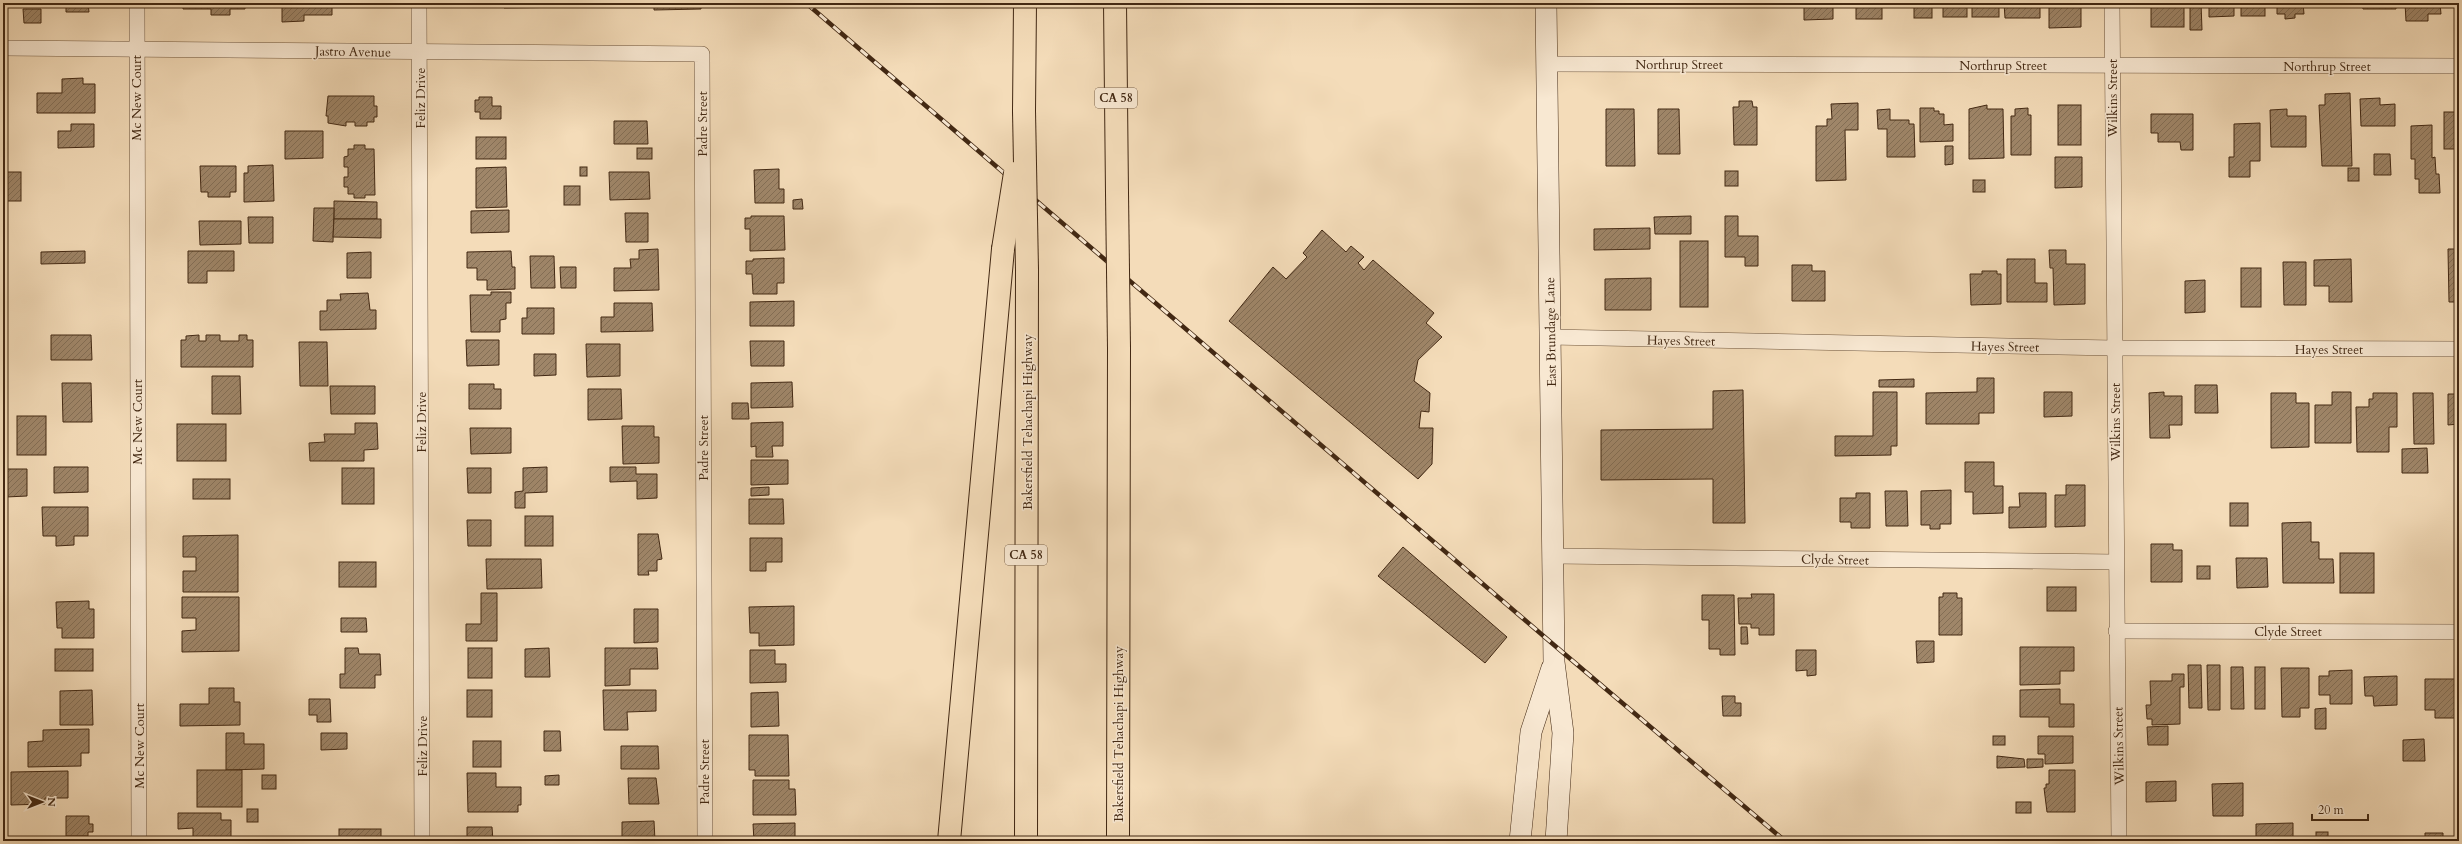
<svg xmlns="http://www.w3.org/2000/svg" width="2462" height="844" viewBox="0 0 2462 844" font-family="Cardo,serif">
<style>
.building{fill:url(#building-hatch);stroke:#422813}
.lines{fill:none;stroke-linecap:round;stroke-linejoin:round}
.street-casing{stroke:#6e553c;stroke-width:16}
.secondary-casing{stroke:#422813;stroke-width:22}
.highway-casing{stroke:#422813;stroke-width:24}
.street{stroke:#f8e8d2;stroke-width:15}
.secondary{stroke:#f8e8d2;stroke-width:21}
.highway{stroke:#f4dcb9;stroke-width:22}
.rail-casing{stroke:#422813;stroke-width:4.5}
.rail{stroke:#f8e8d2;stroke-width:3;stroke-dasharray:9;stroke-linecap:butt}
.highway-bridge-casing{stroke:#422813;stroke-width:24;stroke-linecap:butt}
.highway-bridge{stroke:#f4dcb9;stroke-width:22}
.labels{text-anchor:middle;stroke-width:3;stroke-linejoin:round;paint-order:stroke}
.shield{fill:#f8e8d2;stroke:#79624c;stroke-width:1}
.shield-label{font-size:12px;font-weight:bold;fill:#422813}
.street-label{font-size:13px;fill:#422813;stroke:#f8e8d2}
</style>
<defs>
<pattern id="building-hatch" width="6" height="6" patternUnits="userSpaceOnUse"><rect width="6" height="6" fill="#9f8669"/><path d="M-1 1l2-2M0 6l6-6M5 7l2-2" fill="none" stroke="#836e55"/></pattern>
</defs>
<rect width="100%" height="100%" fill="#f4dcb9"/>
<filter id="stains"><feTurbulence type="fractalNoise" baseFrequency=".005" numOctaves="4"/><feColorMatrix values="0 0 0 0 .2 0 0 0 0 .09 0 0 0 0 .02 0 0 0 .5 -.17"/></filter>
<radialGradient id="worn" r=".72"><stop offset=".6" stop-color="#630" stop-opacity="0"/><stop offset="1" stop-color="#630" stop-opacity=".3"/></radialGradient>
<g class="building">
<polygon points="66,3 88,3 89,12 66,12"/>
<polygon points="183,3 245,3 245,9 230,9 230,15 211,15 211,9 183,9"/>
<polygon points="290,3 332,3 332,15 304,15 304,21 282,22 282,4"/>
<rect x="465" y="3" width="25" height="4"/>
<polygon points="504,3 575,3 575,7 504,8"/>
<polygon points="654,3 701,3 701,9 654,10"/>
<polygon points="1804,3 1833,3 1833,19 1804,20"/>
<rect x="1856" y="3" width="26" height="16"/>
<rect x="1914" y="3" width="18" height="15"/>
<rect x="1943" y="3" width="24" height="14"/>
<rect x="1972" y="3" width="27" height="14"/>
<polygon points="2004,3 2040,3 2040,18 2005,18"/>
<polygon points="2049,3 2081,3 2081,27 2049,28"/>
<polygon points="2190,3 2201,3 2202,30 2190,30"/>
<polygon points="2209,3 2234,3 2234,16 2209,17"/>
<rect x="2241" y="3" width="24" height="13"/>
<polygon points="2277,3 2303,3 2304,14 2295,14 2295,18 2285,19 2285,14 2277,14"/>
<polygon points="2362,3 2396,3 2396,9 2363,9"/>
<polygon points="2405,3 2440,3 2441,14 2428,14 2428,21 2406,21"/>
<rect x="2151" y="5" width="33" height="22"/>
<polygon points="23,9 41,9 41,23 24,23"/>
<polygon points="83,78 83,84 95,84 95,113 37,113 37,93 62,93 62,79"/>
<polygon points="2350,93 2352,166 2322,166 2319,105 2325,105 2325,94"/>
<polygon points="328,96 374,96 374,106 377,106 377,117 374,117 374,122 367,122 367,126 355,126 355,122 346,122 346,126 328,123 328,116 326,116"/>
<polygon points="479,97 492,97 492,106 501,106 501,119 480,119 480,112 475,112 475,100 479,100"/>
<polygon points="2380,98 2380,105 2395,104 2395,126 2361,126 2360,99"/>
<polygon points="1739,101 1752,101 1753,107 1757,107 1757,145 1734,145 1733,107 1739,107"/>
<polygon points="1858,103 1858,130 1845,130 1846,180 1816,181 1816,126 1827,126 1827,119 1832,119 1831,104"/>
<polygon points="1987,105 1987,109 2003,109 2004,158 1969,159 1969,109"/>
<rect x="2058" y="105" width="23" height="40"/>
<polygon points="1920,108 1934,108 1934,111 1939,111 1939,114 1944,114 1944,125 1953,124 1953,141 1920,142"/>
<polygon points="2028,108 2028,115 2031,115 2031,155 2011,155 2011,116 2015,116 2015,109"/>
<polygon points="1606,109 1634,109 1635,166 1606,166"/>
<polygon points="1658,109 1679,109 1680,154 1658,154"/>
<polygon points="1890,109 1890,120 1909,120 1909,124 1914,124 1915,157 1887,157 1887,129 1878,129 1877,110"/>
<polygon points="2287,109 2287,116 2306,116 2306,147 2271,147 2270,110"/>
<rect x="2444" y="112" width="15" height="37"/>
<polygon points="2151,114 2193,114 2193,150 2181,150 2180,142 2158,142 2158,133 2151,133"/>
<polygon points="614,121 647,121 648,144 614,144"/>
<polygon points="2260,123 2260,161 2250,161 2250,177 2229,177 2229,157 2234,157 2234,124"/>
<polygon points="71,124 94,124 94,147 58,148 58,131 71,131"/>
<polygon points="2432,125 2432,158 2435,157 2436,174 2439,174 2440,193 2419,193 2419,179 2415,179 2415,159 2411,159 2411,126"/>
<polygon points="285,131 323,131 323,158 285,159"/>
<rect x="476" y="137" width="30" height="22"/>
<polygon points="354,145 365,145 365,149 374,149 375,195 365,195 365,198 354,198 354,194 348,194 348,187 344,187 344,177 348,177 348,167 344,167 344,157 348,156 348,149 354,149"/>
<polygon points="1945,146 1953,146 1953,164 1945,165"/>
<rect x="637" y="148" width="15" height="11"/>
<polygon points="2374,154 2390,154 2391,175 2374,175"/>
<polygon points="2055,157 2082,157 2082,187 2055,188"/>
<polygon points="273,165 274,201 244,202 244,173 248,173 248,166"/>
<polygon points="200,166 236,166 236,192 230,192 230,197 208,197 208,192 201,192"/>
<polygon points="506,167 507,207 476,208 476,168"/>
<rect x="580" y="167" width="7" height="9"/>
<rect x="2348" y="168" width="11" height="13"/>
<polygon points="779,169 779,189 784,189 784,203 755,203 754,170"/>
<rect x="1725" y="171" width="13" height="15"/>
<rect x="3" y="172" width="18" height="29"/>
<polygon points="609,172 649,172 650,199 610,200"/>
<rect x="1973" y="180" width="12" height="12"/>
<rect x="564" y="186" width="16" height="19"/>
<polygon points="802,199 803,209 793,209 793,200"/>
<polygon points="334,201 377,202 377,219 334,219"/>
<polygon points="314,208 334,208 333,242 313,241"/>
<polygon points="509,210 509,232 471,233 471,211"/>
<polygon points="625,213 648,213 648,242 626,242"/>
<polygon points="751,216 784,216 785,250 750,251 750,229 745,229 745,218 751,218"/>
<polygon points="1691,216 1691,234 1655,234 1654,217"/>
<polygon points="1725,216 1738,216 1738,236 1758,236 1758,266 1745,266 1745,257 1725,257"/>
<polygon points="248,217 273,217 273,243 249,243"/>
<polygon points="334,219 381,219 381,238 333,237"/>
<polygon points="199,221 241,221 241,244 200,245"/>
<polygon points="1650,228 1650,249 1594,250 1594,229"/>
<polygon points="1322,230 1346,252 1351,246 1364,257 1358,263 1364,270 1373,260 1434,313 1426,323 1442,337 1418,360 1414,381 1430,393 1429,412 1421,411 1419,428 1433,428 1432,464 1418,479 1229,321 1273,267 1286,279 1307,257 1303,253"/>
<rect x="1680" y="241" width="28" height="66"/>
<polygon points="658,249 659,290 614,291 614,268 631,268 630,259 639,259 639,250"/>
<polygon points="2448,249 2459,249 2459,302 2449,302"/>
<polygon points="2049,250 2066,250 2066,264 2085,264 2085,304 2054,305 2053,268 2050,268"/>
<polygon points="85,251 85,263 41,264 41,252"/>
<polygon points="188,251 234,251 234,271 207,271 207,283 188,283"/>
<polygon points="511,251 512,267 515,267 515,289 487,290 487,280 477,280 477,268 467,268 467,252"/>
<polygon points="371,252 371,278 347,278 347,253"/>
<polygon points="530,256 554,256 555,288 531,288"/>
<polygon points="784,258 784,283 777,283 777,294 753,294 752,274 746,274 746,261 753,261 753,259"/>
<polygon points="2007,259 2035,259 2035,283 2047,283 2047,302 2007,302"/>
<polygon points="2351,259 2352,302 2329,302 2329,286 2314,286 2314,260"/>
<polygon points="2283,262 2306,262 2306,305 2284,305"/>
<polygon points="1792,265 1812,265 1812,271 1825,271 1825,301 1792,301"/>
<polygon points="560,267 576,267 576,288 561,288"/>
<rect x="2241" y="268" width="20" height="39"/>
<polygon points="1982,271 1997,271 1997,274 2001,274 2001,304 1971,305 1970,274 1982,274"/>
<polygon points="1651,278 1651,310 1605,310 1605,279"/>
<polygon points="2205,280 2205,312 2185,313 2185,281"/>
<polygon points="491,292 511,292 511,303 506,303 506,319 500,320 500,332 471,332 470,295 491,295"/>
<polygon points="368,293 370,310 376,310 376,329 320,330 320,311 327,311 327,300 341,300 340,294"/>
<polygon points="794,301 794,326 750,326 750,302"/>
<polygon points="614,303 652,303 653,331 601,332 601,317 614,317"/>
<polygon points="527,308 554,308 554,334 522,334 522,318 527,318"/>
<polygon points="51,335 91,335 92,360 51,360"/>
<polygon points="199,335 199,341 206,341 206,335 220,335 220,341 239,341 239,335 247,335 247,340 253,340 253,367 181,367 181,340 186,340 186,336"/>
<polygon points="466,340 499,340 499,365 467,366"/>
<polygon points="750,341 784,341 784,366 751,366"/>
<polygon points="299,342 327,342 328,386 300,386"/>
<polygon points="586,344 620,344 620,376 587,377"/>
<polygon points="534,354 556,354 556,375 534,376"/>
<polygon points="212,376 240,376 241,414 212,414"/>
<polygon points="1977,378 1994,378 1994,413 1979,413 1979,424 1926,424 1926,393 1977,392"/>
<polygon points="1914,379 1914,387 1879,387 1879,380"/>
<polygon points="792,382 793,407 751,408 751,383"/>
<polygon points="62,383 91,383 92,422 63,422"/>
<polygon points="469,384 494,384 494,389 501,389 501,409 469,409"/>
<polygon points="2195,385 2217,385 2218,413 2195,413"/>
<polygon points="330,386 375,386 375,414 331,414"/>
<polygon points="588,389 621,389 622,419 588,420"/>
<polygon points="1743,390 1745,523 1713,523 1713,479 1601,480 1601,430 1713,429 1713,391"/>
<polygon points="1873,392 1897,392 1897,446 1891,446 1891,455 1835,456 1835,436 1873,436"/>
<polygon points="2044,392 2072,392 2072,416 2044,417"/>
<polygon points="2164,392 2164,396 2182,396 2182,425 2169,425 2170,438 2150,438 2149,393"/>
<polygon points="2332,392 2351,392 2351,443 2315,443 2315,405 2332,405"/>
<polygon points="2271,393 2296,393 2296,403 2309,403 2309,447 2271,448"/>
<polygon points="2373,393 2397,393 2397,427 2389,427 2389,452 2357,452 2356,407 2369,407 2369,399 2373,399"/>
<polygon points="2413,393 2433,393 2434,444 2414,444"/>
<polygon points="2448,394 2459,394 2459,424 2448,425"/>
<polygon points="732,403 748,403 749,419 732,419"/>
<rect x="17" y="416" width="29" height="39"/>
<polygon points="783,422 783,446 772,446 773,457 756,457 756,446 751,447 751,423"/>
<polygon points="355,423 377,423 378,449 364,450 364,461 310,461 309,443 325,442 324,434 355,434"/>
<rect x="177" y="424" width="49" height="37"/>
<polygon points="622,426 654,426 654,437 659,437 659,463 623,464"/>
<polygon points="470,428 511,428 511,453 471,454"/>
<polygon points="2427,448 2428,473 2402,473 2402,449"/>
<polygon points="751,460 788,460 788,484 751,485"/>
<polygon points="1965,462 1994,462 1994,486 2003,486 2003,513 1973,514 1973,492 1965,492"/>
<polygon points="54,467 88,467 88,492 54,493"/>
<polygon points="547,467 547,492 525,493 525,508 515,508 515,492 523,491 523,468"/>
<polygon points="610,467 636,467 636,474 657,474 657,498 637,499 637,481 610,482"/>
<rect x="342" y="468" width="32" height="36"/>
<polygon points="467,468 491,468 491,493 468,493"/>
<polygon points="5,469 27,469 27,496 6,497"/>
<rect x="193" y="479" width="37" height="20"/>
<polygon points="2066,485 2085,485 2085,526 2055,527 2055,495 2066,495"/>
<polygon points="769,487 769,495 751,496 751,488"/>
<polygon points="1951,490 1951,524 1940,524 1940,529 1930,529 1930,525 1921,525 1921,491"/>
<polygon points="1885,491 1907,491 1908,526 1886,526"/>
<polygon points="1856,493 1870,493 1870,528 1851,528 1851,522 1840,522 1840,498 1856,498"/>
<polygon points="2019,493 2046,493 2046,527 2009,528 2009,507 2020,507"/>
<polygon points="749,499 783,499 784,524 749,524"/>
<rect x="2230" y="503" width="18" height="23"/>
<polygon points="42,507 88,507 88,536 74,536 74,545 56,546 56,536 43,536"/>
<rect x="525" y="516" width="28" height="30"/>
<polygon points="467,520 491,520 491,546 468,546"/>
<polygon points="2311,522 2311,542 2319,542 2319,559 2333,559 2334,583 2283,583 2282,523"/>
<polygon points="638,534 658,534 662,559 657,560 657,571 648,571 649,575 638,575"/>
<polygon points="238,535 238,592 183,592 183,571 196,571 196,557 183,557 183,536"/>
<polygon points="750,538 782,538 782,562 766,562 766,571 750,571"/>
<polygon points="2151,544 2173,544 2173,550 2182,550 2182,582 2151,582"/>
<polygon points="1403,547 1507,637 1485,663 1378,576"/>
<rect x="2340" y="553" width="34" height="40"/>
<polygon points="2236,558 2267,558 2268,587 2237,588"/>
<polygon points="486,559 541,559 542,588 487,589"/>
<rect x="339" y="562" width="37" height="25"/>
<rect x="2197" y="566" width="13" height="13"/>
<rect x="2047" y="587" width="29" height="24"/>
<polygon points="481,593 497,593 497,641 466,641 466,624 481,624"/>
<polygon points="1943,593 1957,593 1957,598 1962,598 1962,635 1939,635 1939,597 1943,597"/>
<polygon points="1751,594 1774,594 1774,635 1759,635 1759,628 1751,628 1751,624 1739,624 1738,598 1752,598"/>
<polygon points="1702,595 1734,595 1735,655 1720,655 1720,649 1709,649 1709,620 1702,620"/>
<polygon points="182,597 239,597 239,651 182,652 182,631 196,630 196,618 182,618"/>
<polygon points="89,601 89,609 94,609 94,638 62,638 62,628 57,628 56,602"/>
<polygon points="794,606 794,645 759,646 759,633 750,633 749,607"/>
<polygon points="634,609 658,609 658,642 634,643"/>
<polygon points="341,618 366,618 367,632 341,632"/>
<polygon points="1741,627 1747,627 1748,644 1741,644"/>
<polygon points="1916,641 1934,641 1934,662 1917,663"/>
<polygon points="2020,647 2074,647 2074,671 2060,671 2060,684 2020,685"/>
<polygon points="345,648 358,648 359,654 380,654 381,675 375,675 375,688 340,688 340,674 345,674"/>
<rect x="468" y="648" width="24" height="30"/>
<polygon points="549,648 550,677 525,677 525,649"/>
<polygon points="605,648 657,648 658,669 630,669 630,685 605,686"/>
<rect x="55" y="649" width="38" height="22"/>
<polygon points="750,650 775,650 775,664 786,664 786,682 750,683"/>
<polygon points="1796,650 1816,650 1816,675 1807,676 1807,670 1796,671"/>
<polygon points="2188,665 2201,665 2202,708 2189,708"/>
<polygon points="2207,665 2220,665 2220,710 2208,710"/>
<polygon points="2231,667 2243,667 2244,709 2231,709"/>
<rect x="2255" y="667" width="10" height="42"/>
<polygon points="2281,668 2309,668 2309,708 2300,708 2300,717 2282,717"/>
<polygon points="2352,670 2352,704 2330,704 2330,695 2319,695 2319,676 2329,676 2329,671"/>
<polygon points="2172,674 2184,674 2184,687 2180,687 2180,724 2152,725 2152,719 2147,719 2146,705 2151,705 2150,681 2172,681"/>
<polygon points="2397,676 2397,705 2374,706 2373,696 2365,696 2364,677"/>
<polygon points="2425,679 2459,679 2459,718 2435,718 2435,710 2425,710"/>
<polygon points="209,688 234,688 234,702 240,702 240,725 180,726 180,704 209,704"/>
<polygon points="2060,689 2060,704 2074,704 2074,727 2049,727 2049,717 2020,717 2020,690"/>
<polygon points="92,690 93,725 60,725 60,691"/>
<rect x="467" y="690" width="25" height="27"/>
<polygon points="603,690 656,690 656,711 627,712 628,730 604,730"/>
<polygon points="778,692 779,726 751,727 751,693"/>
<polygon points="1722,696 1735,696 1735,703 1741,703 1741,716 1723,716"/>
<polygon points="309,699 330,699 331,722 317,722 317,715 309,715"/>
<polygon points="2326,708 2326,729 2315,729 2315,709"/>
<polygon points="2168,726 2168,745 2148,745 2147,727"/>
<polygon points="89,729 89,753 81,753 81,766 28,767 28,742 43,741 43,730"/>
<polygon points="544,731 560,731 561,751 544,751"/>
<polygon points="226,733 244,733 244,744 264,744 264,769 226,770"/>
<polygon points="321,733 347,733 347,749 321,750"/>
<polygon points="749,735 788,735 789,776 755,776 755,770 749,770"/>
<rect x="1993" y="736" width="12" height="9"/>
<polygon points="2038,736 2073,736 2073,763 2045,764 2045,754 2038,754"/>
<polygon points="2424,739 2425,761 2403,761 2403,740"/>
<rect x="473" y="741" width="28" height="26"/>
<polygon points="621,746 658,746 659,769 621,769"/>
<polygon points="1997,756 2024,759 2025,767 1997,768"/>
<polygon points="2027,759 2043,759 2043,767 2027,768"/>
<rect x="197" y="770" width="45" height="37"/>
<polygon points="2049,770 2075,770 2075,812 2047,812 2044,788 2046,788 2046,784 2049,784"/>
<polygon points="68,771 68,798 45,798 45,804 11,805 11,772"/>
<polygon points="467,773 496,773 496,787 521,787 521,805 518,805 518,812 468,812"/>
<rect x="262" y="775" width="14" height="14"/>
<polygon points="559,775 559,785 545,785 545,776"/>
<polygon points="628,778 656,778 659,804 629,804"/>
<polygon points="753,780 789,780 789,789 795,789 796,815 753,815"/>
<polygon points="2176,781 2176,801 2146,802 2146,782"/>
<polygon points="2243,783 2243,816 2213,816 2212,784"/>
<rect x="2016" y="802" width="15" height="11"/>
<rect x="247" y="809" width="11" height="13"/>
<polygon points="178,813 221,813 221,820 231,820 231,841 193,841 193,828 178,829"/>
<rect x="2456" y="814" width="3" height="27"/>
<polygon points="66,816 89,816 89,824 93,824 93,832 88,832 88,836 66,836"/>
<polygon points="654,821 655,841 622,841 622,822"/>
<polygon points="795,823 795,838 786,839 786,841 754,841 753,824"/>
<polygon points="2293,823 2293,841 2256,841 2256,824"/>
<polygon points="467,827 492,827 493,841 467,841"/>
<rect x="339" y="829" width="42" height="12"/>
<rect x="2316" y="832" width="12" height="9"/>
<polygon points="2425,833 2443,833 2443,841 2412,841 2425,840"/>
<polygon points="2366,838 2366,841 2339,841 2339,839"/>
</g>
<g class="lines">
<g class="street-casing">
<g id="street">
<polyline points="137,3 139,841"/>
<polyline points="419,3 422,841"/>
<polyline points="2112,3 2119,841"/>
<polyline points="3,48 702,54 705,841"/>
<polyline points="1547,64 2459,66"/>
<polyline points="1550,337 2114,348 2459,349"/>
<polyline points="1554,556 2116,562"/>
<polyline points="2116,631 2459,632"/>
</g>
</g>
<g class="secondary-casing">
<g id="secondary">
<polyline points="1546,3 1554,662 1563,733 1556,841"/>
<polyline points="1520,841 1531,732 1552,668"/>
</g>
</g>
<g class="highway-casing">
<g id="highway">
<polyline points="1115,3 1117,193"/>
<polyline points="1024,111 1025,3"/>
<polyline points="949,841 1003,249"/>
<polyline points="1026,841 1027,270"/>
<polyline points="1118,841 1119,348"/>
</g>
</g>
<use href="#street" class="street"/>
<use href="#secondary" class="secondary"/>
<use href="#highway" class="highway"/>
<g class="rail-casing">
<polyline id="rail" points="806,3 1554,645 1785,841"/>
</g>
<use href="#rail" class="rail"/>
<g class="highway-bridge-casing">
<g id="highway-bridge">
<polyline points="1024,111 1027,270"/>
<polyline points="1117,193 1119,348"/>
<polyline points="1003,249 1015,173"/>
</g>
</g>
<use href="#highway-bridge" class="highway-bridge"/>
</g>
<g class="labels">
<g class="shield">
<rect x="1095" y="88" width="42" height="20" rx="3"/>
<rect x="1005" y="545" width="42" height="20" rx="3"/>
</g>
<g class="shield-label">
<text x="1116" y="102">CA 58</text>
<text x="1026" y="559">CA 58</text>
</g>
<g class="street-label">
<text transform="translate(353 51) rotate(1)" y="5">Jastro Avenue</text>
<text x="1679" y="69">Northrup Street</text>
<text x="2003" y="70">Northrup Street</text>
<text x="2327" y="71">Northrup Street</text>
<text transform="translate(136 98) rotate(-90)" y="5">Mc New Court</text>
<text transform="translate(420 98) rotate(-90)" y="5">Feliz Drive</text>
<text transform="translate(2112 98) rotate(-90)" y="5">Wilkins Street</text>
<text transform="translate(702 124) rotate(-90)" y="5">Padre Street</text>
<text transform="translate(1550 332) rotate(-91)" y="5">East Brundage Lane</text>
<text transform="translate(1681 340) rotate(1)" y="5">Hayes Street</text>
<text transform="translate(2005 346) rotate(1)" y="5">Hayes Street</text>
<text x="2329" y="354">Hayes Street</text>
<text transform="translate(137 422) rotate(-90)" y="5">Mc New Court</text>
<text transform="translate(421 422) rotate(-90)" y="5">Feliz Drive</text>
<text transform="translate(1027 422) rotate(-90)" y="5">Bakersfield Tehachapi Highway</text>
<text transform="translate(2115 422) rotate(-90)" y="5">Wilkins Street</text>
<text transform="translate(703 448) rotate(-90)" y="5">Padre Street</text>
<text transform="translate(1835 559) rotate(1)" y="5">Clyde Street</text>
<text x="2288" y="636">Clyde Street</text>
<text transform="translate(1118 734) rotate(-90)" y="5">Bakersfield Tehachapi Highway</text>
<text transform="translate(139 746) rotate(-90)" y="5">Mc New Court</text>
<text transform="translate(422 746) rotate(-90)" y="5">Feliz Drive</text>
<text transform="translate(2118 746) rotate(-91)" y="5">Wilkins Street</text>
<text transform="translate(704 772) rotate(-90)" y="5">Padre Street</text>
</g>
</g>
<rect width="2462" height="844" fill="none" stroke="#f4dcb9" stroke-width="16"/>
<rect x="4" y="4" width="2454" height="836" fill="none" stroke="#422813" stroke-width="2"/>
<rect x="8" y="8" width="2446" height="828" fill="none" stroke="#422813"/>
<g transform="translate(42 802) rotate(90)" stroke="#f8e8d2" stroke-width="3" paint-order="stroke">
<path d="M0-3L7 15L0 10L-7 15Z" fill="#422813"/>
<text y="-6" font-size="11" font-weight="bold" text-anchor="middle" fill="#422813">N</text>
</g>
<path d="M2312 814v6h56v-6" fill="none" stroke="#422813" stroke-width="2"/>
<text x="2318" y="814" font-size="12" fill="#422813" stroke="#f8e8d2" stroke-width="3" paint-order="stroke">20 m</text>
<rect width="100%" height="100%" filter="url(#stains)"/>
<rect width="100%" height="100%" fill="url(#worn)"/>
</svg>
